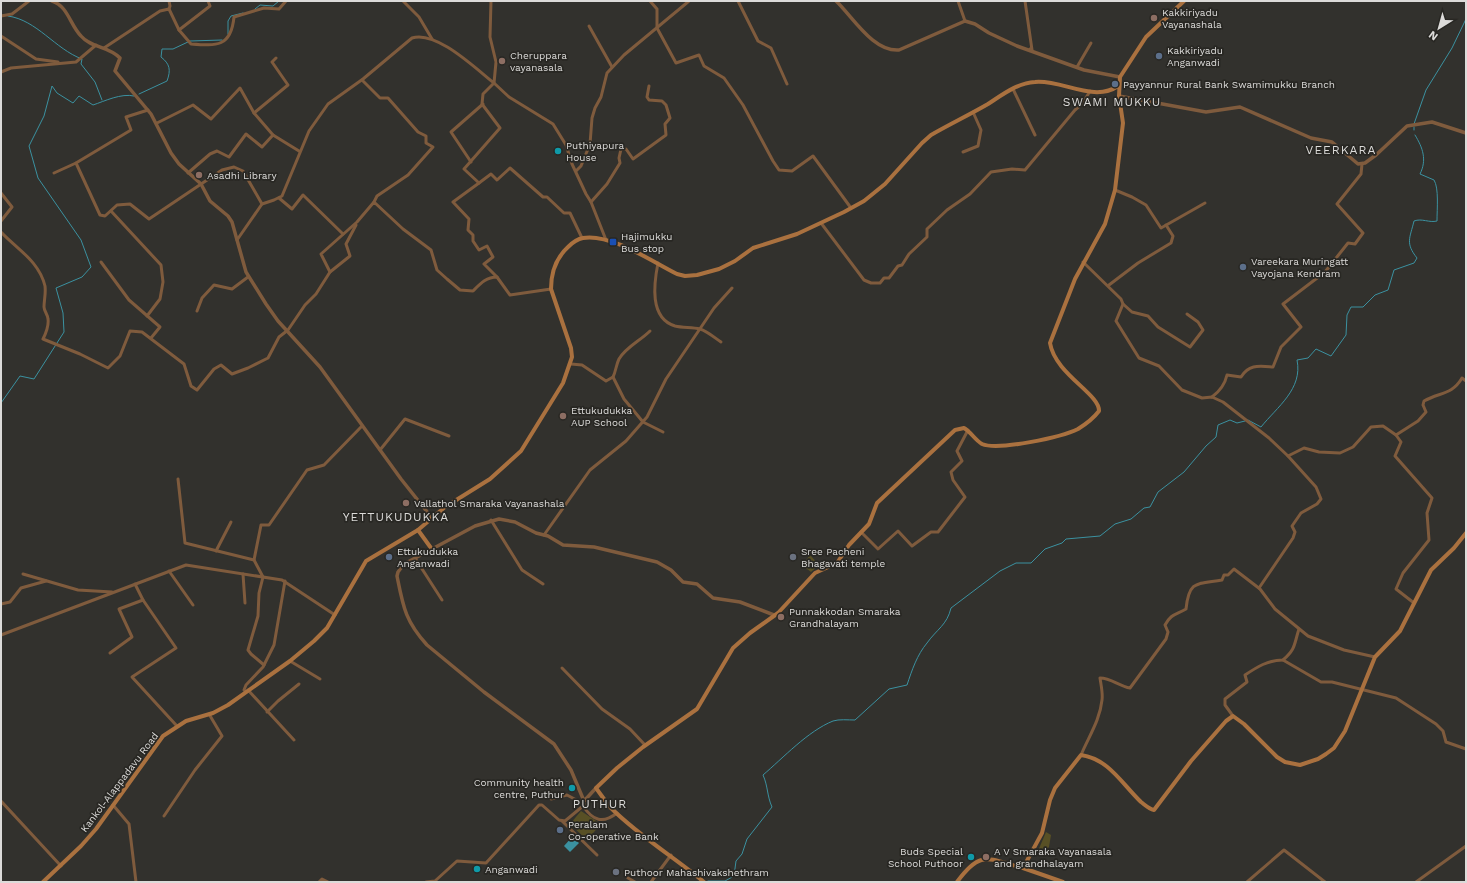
<svg xmlns="http://www.w3.org/2000/svg" width="1467" height="883" viewBox="0 0 1467 883" font-family="'Work Sans',sans-serif">
<style>
.green{fill:#585025}
.water{fill:#3b91a0}
.lines{fill:none;stroke-linecap:round;stroke-linejoin:round}
.stream{stroke:#3b91a0;stroke-width:1}
.minor{stroke:#7f5b3d;stroke-width:3}
.tertiary{stroke:#7f5b3d;stroke-width:3.5}
.secondary{stroke:#aa713f;stroke-width:4}
.education-dot{fill:#8d6e63;stroke:#282723;stroke-width:1.5}
.service-dot{fill:#5c6f8a;stroke:#282723;stroke-width:1.5}
.culture-dot{fill:#0f9aa8;stroke:#282723;stroke-width:1.5}
.transit-dot{fill:#1a4fb4;stroke:#282723;stroke-width:1.5}
.worship-dot{fill:#6b7280;stroke:#282723;stroke-width:1.5}
.labels{text-anchor:middle;stroke-width:3.5;stroke-linejoin:round;paint-order:stroke}
.poi-label{font-size:10px;fill:#dcdbd9;stroke:#282723;text-anchor:start}
.street-label{font-size:10px;fill:#dcdbd9;stroke:#282723}
.quarter-label{font-size:12px;letter-spacing:1px;fill:#dcdbd9;stroke:#282723}
</style>
<rect width="100%" height="100%" fill="#32312d"/>
<g class="green">
<polygon points="810,555 819,565 811,572 802,565"/>
<polygon points="581,811 601,824 587,840 570,824"/>
<polygon points="1046,832 1051,835 1049,847 1043,853 1038,851"/>
</g>
<polygon class="water" points="572,837 579,843 570,852 564,846"/>
<g class="lines">
<g class="stream">
<polyline points="255,9 260,5 273,6 279,1"/>
<path d="M8,16C37,20 55,49 82,59L81,64L95,82L102,100"/>
<polyline points="228,34 228,21 231,16 243,13"/>
<path d="M139,94L167,81C171,70 170,64 161,57L162,49H173L190,41L222,40"/>
<polyline points="1414,124 1426,90 1452,48 1466,19"/>
<polyline points="1414,127 1414,130"/>
<path d="M1,403L20,376L34,379L64,332L63,313L56,288L82,277L91,267L81,240L38,178L29,146L44,116L52,86L57,93L73,103L79,96L93,105C105,101 121,93 134,96"/>
<path d="M1248,420L1261,427C1277,407 1303,389 1297,360L1308,358L1316,349L1331,356L1346,335L1347,315L1351,307H1363L1375,295L1388,290L1394,270L1414,263L1417,258C1405,243 1410,238 1414,221C1422,218 1429,223 1437,221C1437,209 1439,188 1434,180L1420,174C1427,160 1423,148 1415,135"/>
<path d="M708,881H725L734,876L736,861L742,854L747,839L772,807C767,796 768,786 763,775C783,758 808,731 833,721C839,719 848,720 855,720L889,689L907,685C912,670 917,655 927,643C937,629 947,625 951,608L1000,571L1016,563H1031L1045,549L1062,543L1066,539L1100,536L1115,524L1131,519L1144,508L1150,507L1158,492L1184,472L1206,446L1216,437L1218,425L1230,420L1237,423L1245,421"/>
</g>
<g class="minor">
<polyline points="403,1 419,17 432,39"/>
<polyline points="650,1 657,9 657,28 676,63 699,55 704,66 724,78 743,105 773,161 779,170 792,171 813,156 851,208"/>
<polyline points="738,1 758,41 771,48 787,84"/>
<polyline points="958,1 965,21"/>
<polyline points="1025,1 1032,50 1030,49"/>
<polyline points="169,9 170,6 169,1"/>
<polyline points="1,16 12,14 29,1"/>
<polyline points="589,26 612,67"/>
<path d="M179,30L191,44C217,46 231,47 234,17L264,8L279,9L286,1"/>
<polyline points="1,36 36,59 58,62"/>
<polyline points="104,48 160,11 169,9 179,30 210,6 208,1"/>
<polyline points="1077,67 1091,43"/>
<polyline points="1,72 11,68 76,62 96,45"/>
<polyline points="362,80 380,98 388,98 418,132 426,136 426,143 433,147 408,175 377,196 374,202"/>
<polyline points="1013,89 1035,135"/>
<polyline points="157,123 193,105 211,119 240,88 254,113"/>
<polyline points="273,135 254,113 288,85 272,62 276,58"/>
<polyline points="963,152 978,146 981,130 973,112"/>
<polyline points="471,162 451,132 483,104"/>
<polyline points="76,163 131,130 126,117 148,110"/>
<polyline points="576,171 581,166 590,144 592,118 595,108 601,97 607,73 624,55 689,1"/>
<polyline points="54,173 76,163 100,215 105,216 117,205 130,204 149,219 222,170 234,167 243,171 262,204"/>
<polyline points="188,173 210,154 217,151 229,157 246,134 262,147 273,135 299,151"/>
<polyline points="479,183 453,202 469,219 468,230 473,235 473,241 479,250 487,246 493,257 484,264 497,277"/>
<polyline points="1115,190 1132,197 1146,205 1161,228 1205,203"/>
<polyline points="1,193 12,207 1,221"/>
<polyline points="279,198 292,209 303,195 343,234"/>
<polyline points="591,202 607,184 620,163 619,158 621,149 626,149 633,159 666,135 665,124 670,118 666,105 662,101 649,100 647,97 649,86"/>
<polyline points="111,211 161,265 163,282 160,299 147,316"/>
<polyline points="821,223 864,280 871,283 880,283 884,278 889,278 898,266 902,265 909,254 927,237 927,229 947,210 970,194 991,172 1012,169 1025,170 1075,110 1083,103 1090,91"/>
<path d="M1,232C17,249 39,261 45,286C46,294 44,300 44,307C44,311 48,315 48,319C49,326 46,333 43,339L80,354L108,368L120,356L130,331L142,332L184,364L191,386L197,390L214,369L221,365L232,374L248,368L268,358L279,337L288,330L305,305L316,294L330,272L321,254L357,222L374,202L403,229L431,250L437,270L447,279L460,290L473,291C480,284 486,277 497,277L510,295L551,289"/>
<polyline points="582,238 570,213 564,213 547,197 543,197 510,168 497,180 491,174 479,183 464,169 500,128 482,104 483,94 494,83 509,97 553,124 566,145 572,164 586,194 591,202 606,240"/>
<path d="M237,240L262,204L274,200L282,196L309,131L328,104L363,79L412,38C436,30 475,68 494,83L496,62L490,37L491,1"/>
<polyline points="101,262 129,300 160,327 151,338"/>
<polyline points="1083,262 1121,299 1123,304 1116,321 1139,358 1159,366 1182,390 1202,398 1212,397 1223,402 1269,438 1288,456 1304,448 1319,452 1340,453 1353,447 1371,427 1383,426 1396,435"/>
<path d="M658,263C654,283 649,318 675,326C683,328 692,327 700,329C707,331 715,338 721,342"/>
<polyline points="330,272 350,256 346,244 356,225"/>
<polyline points="1109,285 1138,263 1171,243 1173,236 1166,225"/>
<polyline points="1123,304 1132,312 1148,316 1158,327 1190,347 1203,330 1198,322 1187,314"/>
<polyline points="197,311 202,298 214,285 232,289 248,277"/>
<polyline points="571,364 582,365 606,381 613,377 624,399 643,422 663,432"/>
<path d="M613,377C616,371 616,365 619,359C626,347 640,341 650,331"/>
<path d="M1212,397C1220,391 1225,384 1227,375L1241,377C1249,364 1259,366 1273,367L1281,347L1301,327L1283,304L1325,272L1348,243L1355,244L1363,233L1337,204L1361,174L1362,164"/>
<polyline points="380,450 405,419 449,436"/>
<polyline points="178,479 185,543 254,560 263,577 259,593 258,616 248,650 251,654 264,665"/>
<polyline points="491,520 522,570 543,584"/>
<polyline points="861,532 878,549 898,531 912,546 931,532 938,532 965,497 953,480 951,472 962,461 957,451 968,430"/>
<polyline points="544,535 590,470 626,441 647,417 666,379 714,308 732,288"/>
<polyline points="216,551 231,522"/>
<polyline points="415,558 442,600"/>
<polyline points="254,560 261,525 269,525 307,470 324,465 362,426"/>
<polyline points="169,571 193,605"/>
<polyline points="23,574 78,590 112,592"/>
<polyline points="243,574 245,603"/>
<polyline points="1259,588 1293,538 1295,532 1292,526 1301,513 1317,504 1321,499 1316,487 1288,456"/>
<polyline points="143,600 176,648 132,677 176,725"/>
<path d="M1414,603L1396,589L1403,573L1429,540L1427,513L1432,498L1395,456L1401,442L1396,435L1418,421L1426,412L1423,405L1424,401C1440,392 1452,395 1462,378L1466,381"/>
<polyline points="1,604 10,602 21,588 46,581"/>
<polyline points="1,635 186,565 282,580 335,615"/>
<polyline points="110,653 132,637 119,609 143,600 135,584"/>
<polyline points="1283,660 1321,682 1332,682 1396,698 1436,724 1443,731 1446,742 1466,749"/>
<polyline points="290,661 320,679"/>
<polyline points="562,668 602,709 630,729 645,745"/>
<polyline points="248,690 294,740"/>
<polyline points="246,692 244,690 246,685 263,667 274,645 285,581"/>
<polyline points="267,712 278,701 299,684"/>
<path d="M1233,716L1225,705V699L1247,682L1245,675C1257,667 1268,660 1283,660C1296,649 1294,644 1299,629"/>
<path d="M1081,755C1089,736 1100,720 1102,700C1103,693 1101,685 1100,678C1111,678 1119,686 1130,688L1166,639L1168,632L1165,625C1171,614 1175,615 1186,609C1189,580 1197,584 1222,580L1224,575H1228L1234,569L1260,589L1275,609L1308,636L1344,650L1375,657"/>
<polyline points="551,799 567,795 584,804"/>
<polyline points="1,801 61,866"/>
<polyline points="113,805 129,824 136,882"/>
<path d="M583,806C593,821 603,824 617,813"/>
<polyline points="164,816 195,770 222,736 209,714"/>
<polyline points="562,821 597,855"/>
<polyline points="628,878 635,882"/>
<polyline points="319,882 322,879 328,882"/>
<polyline points="426,882 435,881 457,861 486,863 539,805 542,805 559,820 565,821 583,806 584,801"/>
<polyline points="651,882 671,855"/>
<polyline points="1247,882 1284,850 1325,882"/>
<polyline points="1416,882 1466,846"/>
</g>
<g class="tertiary">
<path d="M52,1C68,6 70,25 81,36C91,48 109,46 120,58L115,71L151,114L171,153L179,164L201,184L210,201L228,216L232,222L246,272L266,304L278,321L320,367L401,479L432,518"/>
<path d="M836,1C853,17 873,52 899,50L965,21L975,24L989,33L1017,46L1084,70L1120,77"/>
<polyline points="1119,96 1206,112 1240,107 1311,138 1332,142 1358,164 1365,163 1376,155 1407,126 1432,122 1466,133"/>
<path d="M596,788L584,801L571,770L554,744L484,692L427,645C405,621 403,606 397,576L398,572L404,564L475,526L499,519L515,522L536,533L548,536L563,545L594,547L657,562L671,570L683,582L697,584L713,598L740,602L774,615"/>
</g>
<g class="secondary">
<polyline points="418,530 431,548"/>
<polyline points="1023,868 1063,882"/>
<path d="M43,882L81,846L96,829L163,736L186,721L213,713L228,705L290,661L314,641L327,628L366,561L418,530L445,507L490,479L521,451L563,383L572,357L571,348L551,289C551,273 556,258 568,247C572,243 577,239 583,238C610,233 653,262 677,274L685,276L697,275L719,269L735,261L753,248L797,234L844,212L864,201L885,184L922,143L931,135C950,124 969,115 988,104C1002,95 1017,83 1035,82C1061,79 1094,103 1118,86"/>
<path d="M704,882C674,857 639,836 611,808C606,802 601,795 596,788L617,768L643,747L697,709L733,648L750,633L778,613L815,573L837,563L849,545L869,524L877,503L955,430L964,428C971,432 975,440 982,444C998,451 1062,437 1078,429C1086,424 1093,419 1099,411C1100,394 1055,374 1050,343L1075,279L1105,224L1115,190L1123,123L1119,96L1120,77L1146,37L1184,1"/>
<path d="M957,882C981,849 988,859 1023,868L1042,833L1050,800L1055,788L1081,755C1109,759 1122,784 1141,802C1145,805 1149,809 1154,810L1191,761L1226,721L1233,716L1244,724L1277,757L1285,762L1300,765L1318,759L1326,754L1334,748L1345,731L1375,657L1400,631L1431,570L1454,548L1466,533"/>
</g>
</g>
<g class="education-dot">
<circle cx="1154" cy="18" r="4"/>
<circle cx="502" cy="61" r="4"/>
<circle cx="199" cy="175" r="4"/>
<circle cx="563" cy="416" r="4"/>
<circle cx="406" cy="503" r="4"/>
<circle cx="781" cy="617" r="4"/>
<circle cx="986" cy="857" r="4"/>
</g>
<g class="service-dot">
<circle cx="1159" cy="56" r="4"/>
<circle cx="1115" cy="84" r="4"/>
<circle cx="1243" cy="267" r="4"/>
<circle cx="389" cy="557" r="4"/>
<circle cx="560" cy="830" r="4"/>
</g>
<g class="culture-dot">
<circle cx="558" cy="151" r="4"/>
<circle cx="572" cy="788" r="4"/>
<circle cx="971" cy="857" r="4"/>
<circle cx="477" cy="869" r="4"/>
</g>
<rect class="transit-dot" x="609" y="238" width="8" height="8" rx="2"/>
<g class="worship-dot">
<circle cx="793" cy="557" r="4"/>
<circle cx="616" cy="872" r="4"/>
</g>
<g class="labels">
<g class="poi-label">
<text x="1162" y="16">Kakkiriyadu<tspan x="1162" dy="12">Vayanashala</tspan></text>
<text x="1167" y="54">Kakkiriyadu<tspan x="1167" dy="12">Anganwadi</tspan></text>
<text x="510" y="59">Cheruppara<tspan x="510" dy="12">vayanasala</tspan></text>
<text x="1123" y="88">Payyannur Rural Bank Swamimukku Branch</text>
<text x="566" y="149">Puthiyapura<tspan x="566" dy="12">House</tspan></text>
<text x="207" y="179">Asadhi Library</text>
<text x="621" y="240">Hajimukku<tspan x="621" dy="12">Bus stop</tspan></text>
<text x="1251" y="265">Vareekara Muringatt<tspan x="1251" dy="12">Vayojana Kendram</tspan></text>
<text x="571" y="414">Ettukudukka<tspan x="571" dy="12">AUP School</tspan></text>
<text x="414" y="507">Vallathol Smaraka Vayanashala</text>
<text x="397" y="555">Ettukudukka<tspan x="397" dy="12">Anganwadi</tspan></text>
<text x="801" y="555">Sree Pacheni<tspan x="801" dy="12">Bhagavati temple</tspan></text>
<text x="789" y="615">Punnakkodan Smaraka<tspan x="789" dy="12">Grandhalayam</tspan></text>
<text x="564" y="786" text-anchor="end">Community health<tspan x="564" dy="12">centre, Puthur</tspan></text>
<text x="568" y="828">Peralam<tspan x="568" dy="12">Co-operative Bank</tspan></text>
<text x="963" y="855" text-anchor="end">Buds Special<tspan x="963" dy="12">School Puthoor</tspan></text>
<text x="994" y="855">A V Smaraka Vayanasala<tspan x="994" dy="12">and grandhalayam</tspan></text>
<text x="485" y="873">Anganwadi</text>
<text x="624" y="876">Puthoor Mahashivakshethram</text>
</g>
<g class="street-label">
<text transform="translate(119 782) rotate(-53)" y="4">Kankol-Alappadavu Road</text>
</g>
<g class="quarter-label">
<text x="1112" y="106">SWAMI MUKKU</text>
<text x="1341" y="154">VEERKARA</text>
<text x="396" y="521">YETTUKUDUKKA</text>
<text x="600" y="808">PUTHUR</text>
</g>
</g>
<rect width="1467" height="883" fill="none" stroke="#dcdbd9" stroke-width="4"/>
<g transform="translate(1439 28) rotate(217)" stroke="#282723" stroke-width="3" paint-order="stroke">
<path d="M0-3L7 15L0 10L-7 15Z" fill="#dcdbd9"/>
<text y="-6" font-size="11" font-weight="bold" text-anchor="middle" fill="#dcdbd9">N</text>
</g>
</svg>
